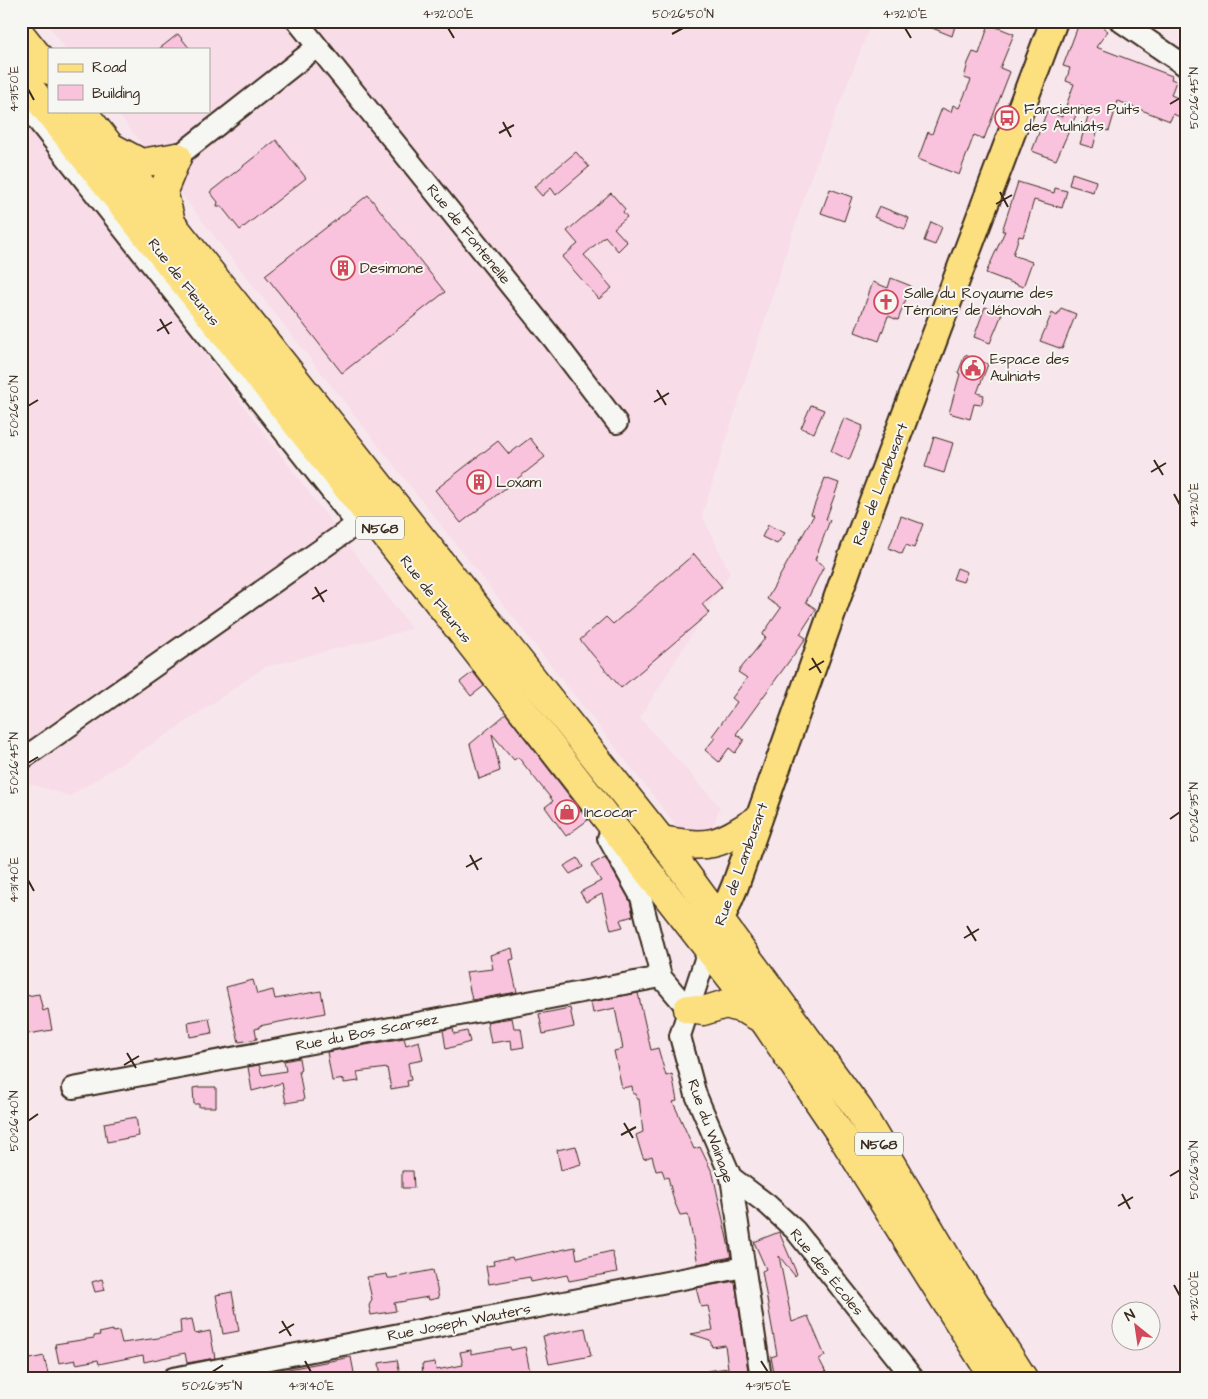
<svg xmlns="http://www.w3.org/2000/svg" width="1208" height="1399" viewBox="0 0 1208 1399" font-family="'Architects Daughter',sans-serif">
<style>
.built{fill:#f8dce8}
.building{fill:#f9c3dd;stroke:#3b2a1e}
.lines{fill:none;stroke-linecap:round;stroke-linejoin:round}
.minor-casing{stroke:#3b2a1e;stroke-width:24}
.major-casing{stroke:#3b2a1e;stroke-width:30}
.highway-casing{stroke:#3b2a1e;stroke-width:31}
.minor{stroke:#f6f6f2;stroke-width:20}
.major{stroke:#fce080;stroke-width:26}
.highway{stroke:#fce080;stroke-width:28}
.ticks{fill:none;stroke:#3b2a1e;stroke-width:2}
.labels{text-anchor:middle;stroke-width:4;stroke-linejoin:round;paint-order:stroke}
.shield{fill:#f6f6f2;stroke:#73675e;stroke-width:1}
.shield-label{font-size:14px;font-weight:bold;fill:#3b2a1e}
.poi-label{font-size:15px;fill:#3b2a1e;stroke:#f6f6f2;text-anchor:start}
.street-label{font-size:15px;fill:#3b2a1e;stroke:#f6f6f2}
.neatline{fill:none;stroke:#3b2a1e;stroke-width:2}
.ticks-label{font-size:12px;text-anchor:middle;fill:#3b2a1e}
</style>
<rect width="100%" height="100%" fill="#f7e7ec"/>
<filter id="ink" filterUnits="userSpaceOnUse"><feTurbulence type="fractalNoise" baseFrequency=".02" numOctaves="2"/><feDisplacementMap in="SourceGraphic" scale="10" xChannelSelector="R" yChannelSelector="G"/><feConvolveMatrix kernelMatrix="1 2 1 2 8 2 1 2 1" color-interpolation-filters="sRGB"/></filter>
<g filter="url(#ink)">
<g class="built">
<polygon points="45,21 872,21 810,179 702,515 730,573 640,718 720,807 702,858 116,111 209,111 209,49 66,49"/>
<polygon points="21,111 412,629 265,667 171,732 70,796 21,781"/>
</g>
<g class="building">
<polygon points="915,21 943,21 955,26 952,36"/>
<polygon points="1080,21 1094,21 1108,31 1096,47 1172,76 1171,79 1176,81 1171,95 1187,102 1187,120 1173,114 1170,121 1118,101 1109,131 1098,128 1093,148 1080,144 1090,109 1080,106 1056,160 1032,151 1047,111 1062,117 1074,84 1066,81 1070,68 1063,66"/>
<polygon points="989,24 1014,34 1000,68 1010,72 984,139 974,135 959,175 918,159 928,132 932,134 942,108 951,112 953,105 959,108 971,80 964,78 968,63 973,52 979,54"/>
<polygon points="178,34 190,49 159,49"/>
<polygon points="276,140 306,178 240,230 221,206 217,206 218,202 210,192"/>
<polygon points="576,152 589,167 556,195 551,188 542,196 534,187"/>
<polygon points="1072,173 1096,181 1093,192 1069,185"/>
<polygon points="1018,182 1054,193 1055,188 1067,191 1062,208 1034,200 1023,237 1019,236 1013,255 1032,262 1023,287 986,273 1005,231 1002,231"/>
<polygon points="830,189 852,197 844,221 821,213"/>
<polygon points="611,193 625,209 623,212 627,217 614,228 627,242 618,251 605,236 584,255 612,288 599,299 562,257 578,244 567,231"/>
<polygon points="368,195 445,292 342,373 265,275"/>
<polygon points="879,206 909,218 905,229 874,217"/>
<polygon points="931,222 942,227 935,245 924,241"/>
<polygon points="891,278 911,286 898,320 888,316 879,341 855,332 873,282 888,288"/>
<polygon points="985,307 1002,314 990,343 974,337"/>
<polygon points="1061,308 1076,314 1062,349 1040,341 1052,313 1057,316"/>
<polygon points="965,355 988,364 977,393 984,395 981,405 974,404 970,419 949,413 960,374 958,373"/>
<polygon points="811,405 824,410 814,433 801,428"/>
<polygon points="844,418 863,426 849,460 831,451"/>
<polygon points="934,437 953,443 944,473 925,467"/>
<polygon points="530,438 545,457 461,523 435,490 498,441 509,454"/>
<polygon points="825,478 839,483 826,519 830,520 815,560 824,566 806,602 816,609 800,634 806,638 736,734 744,740 735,753 729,748 719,762 705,750 715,738 712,736 737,702 732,698 747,678 738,672 766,637 762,635 781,608 767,599 814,515 811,514"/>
<polygon points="901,516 923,524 914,548 906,545 902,554 889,548"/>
<polygon points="768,525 785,533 777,544 762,537"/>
<polygon points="694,554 722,587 702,604 709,613 621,688 580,640 606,617 613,624"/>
<polygon points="957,568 967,572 963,582 953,579"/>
<polygon points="473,672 484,686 471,696 460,682"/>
<polygon points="506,714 588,820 566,836 545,807 553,801 518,757 514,760 492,734 500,771 479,779 470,744"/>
<polygon points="605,857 630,901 633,916 620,920 623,927 611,930 602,894 586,902 580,892 601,881 591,865"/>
<polygon points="578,858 583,867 570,874 564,866"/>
<polygon points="512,948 514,959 510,960 517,992 472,1000 466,972 493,969 490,955"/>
<polygon points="253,980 257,994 273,990 275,999 321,991 325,1013 259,1026 259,1028 255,1029 257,1039 239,1042 226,987"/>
<polygon points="638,993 651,1050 658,1048 666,1076 672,1074 677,1101 673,1102 694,1149 700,1147 713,1174 731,1257 698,1264 688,1214 680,1215 674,1201 668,1177 665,1178 662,1170 656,1171 652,1156 644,1159 641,1152 636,1135 643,1132 639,1099 637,1099 636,1094 633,1094 632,1086 622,1088 614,1051 623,1049 615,1008 593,1013 591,1002"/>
<polygon points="39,994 43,1011 48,1009 52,1030 22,1035 21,997"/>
<polygon points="570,1008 574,1027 543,1034 539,1014"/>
<polygon points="209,1018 212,1033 190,1037 188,1022"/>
<polygon points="512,1018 514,1028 521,1028 524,1047 512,1049 511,1040 491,1043 487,1022"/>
<polygon points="453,1028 454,1034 467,1031 470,1042 446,1049 443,1030"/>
<polygon points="404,1038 406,1045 419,1041 423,1060 408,1063 411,1080 407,1081 408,1086 391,1089 387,1068 357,1072 359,1081 344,1083 344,1079 332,1081 327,1052"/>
<polygon points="299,1058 301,1070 299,1071 304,1100 286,1103 282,1083 252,1091 248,1067 259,1065 262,1075 286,1071 284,1061"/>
<polygon points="199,1087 216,1087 216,1107 199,1107 199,1104 194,1104 193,1088"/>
<polygon points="136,1117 139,1136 107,1142 104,1123"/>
<polygon points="576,1146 581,1164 561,1170 557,1150"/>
<polygon points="402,1171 413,1171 414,1188 402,1188"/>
<polygon points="779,1232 797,1274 795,1276 779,1256 792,1322 808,1316 825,1356 819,1359 829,1378 775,1378 771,1357 777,1355 762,1271 766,1269 754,1242"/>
<polygon points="575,1247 577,1259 612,1251 617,1272 569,1281 567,1275 531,1282 530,1277 489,1284 486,1266 494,1265 493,1261 512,1257 513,1260"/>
<polygon points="433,1270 439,1298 429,1300 428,1297 394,1303 396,1311 371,1315 369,1306 372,1299 367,1277 387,1274 388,1278 392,1278"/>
<polygon points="102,1279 105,1290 95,1292 92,1282"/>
<polygon points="735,1281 749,1378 707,1378 707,1371 728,1368 725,1345 712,1347 710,1340 691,1334 713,1330 708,1306 701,1307 696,1288"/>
<polygon points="232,1292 239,1331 223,1334 216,1295"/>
<polygon points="192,1319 195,1334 210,1331 215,1358 187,1363 185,1353 144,1362 143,1355 99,1364 98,1360 76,1364 76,1360 59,1363 55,1344 94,1338 94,1336 100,1335 99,1333 113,1330 113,1332 119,1331 122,1343 158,1338 181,1333 180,1321"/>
<polygon points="585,1328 591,1356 549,1364 543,1336"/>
<polygon points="510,1347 511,1350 525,1347 530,1372 484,1378 477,1378 476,1373 452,1378 423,1378 422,1364 435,1362 436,1370 463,1365 460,1352 471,1350 471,1354"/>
<polygon points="44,1356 49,1378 21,1378 21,1361"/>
<polygon points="351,1357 355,1378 268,1378 268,1373"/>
<polygon points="397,1360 401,1378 381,1378 379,1363"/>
</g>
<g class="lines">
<g class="minor-casing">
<g id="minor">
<polyline points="297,21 554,340 617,423"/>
<polyline points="1120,21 1187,67"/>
<polyline points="21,100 357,524 21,760"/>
<polyline points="177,157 317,47"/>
<polyline points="608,838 641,897 661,977 688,1009"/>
<polyline points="709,947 680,1036 696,1095 731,1177 761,1378"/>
<polyline points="73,1088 661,977"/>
<polyline points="731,1177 768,1205 795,1230 913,1378"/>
<polyline points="173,1378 744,1267"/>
</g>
</g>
<g class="major-casing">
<polyline id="major" points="712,940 735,886 851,559 1054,21"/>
</g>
<g class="highway-casing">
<g id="highway">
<polyline points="21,35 49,70"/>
<polyline points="21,77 432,594 763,1019 840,1133 994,1378"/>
<polyline points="82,111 661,840 859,1110 955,1272 1023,1378"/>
<polyline points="113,148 141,163 177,157"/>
<polyline points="171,222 163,191 177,157"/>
<path d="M661,840C708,849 718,846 757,820"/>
<polyline points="688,1009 703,1011 726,1004 746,1010 762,1019"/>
</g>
</g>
<use href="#minor" class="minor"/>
<use href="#major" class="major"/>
<use href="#highway" class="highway"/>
</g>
</g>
<path class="ticks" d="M448,28L454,38M905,28L911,38M672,34L683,28M28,89L34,100M1170,104L1180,98M503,122L511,137M499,133L514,125M1000,192L1008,207M996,204L1012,195M160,319L169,334M157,331L172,322M657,390L666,405M654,402L669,393M28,406L38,400M1154,460L1163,475M1151,472L1166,463M1174,494L1180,505M315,587L324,602M312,599L327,590M812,658L821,673M809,670L824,661M28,763L38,757M1170,819L1180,812M470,855L478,870M466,867L482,858M28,880L34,891M967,926L976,941M964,938L979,929M127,1053L136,1068M124,1065L139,1056M28,1121L38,1114M624,1123L633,1138M621,1135L636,1127M1170,1176L1180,1170M1122,1194L1130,1209M1118,1206L1133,1197M1174,1285L1180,1296M282,1321L291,1336M279,1333L294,1324M305,1361L311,1372M761,1361L768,1372M212,1372L223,1365"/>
<defs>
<g id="bus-ring" transform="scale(1.25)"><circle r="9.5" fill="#f6f6f2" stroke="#d1495b" stroke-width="1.5"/><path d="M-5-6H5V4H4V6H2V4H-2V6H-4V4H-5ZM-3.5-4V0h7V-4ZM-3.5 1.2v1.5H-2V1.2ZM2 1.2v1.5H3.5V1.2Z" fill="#d1495b"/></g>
<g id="building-ring" transform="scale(1.25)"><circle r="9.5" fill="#f6f6f2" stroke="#d1495b" stroke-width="1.5"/><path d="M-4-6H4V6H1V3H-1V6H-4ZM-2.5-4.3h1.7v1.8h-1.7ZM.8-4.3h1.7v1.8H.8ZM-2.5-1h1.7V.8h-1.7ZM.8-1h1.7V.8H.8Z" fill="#d1495b"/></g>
<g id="church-ring" transform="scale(1.25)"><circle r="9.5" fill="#f6f6f2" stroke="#d1495b" stroke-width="1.5"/><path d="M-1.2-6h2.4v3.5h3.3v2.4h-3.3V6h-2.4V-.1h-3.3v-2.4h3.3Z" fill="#d1495b"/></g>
<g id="civic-ring" transform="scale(1.25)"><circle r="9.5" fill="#f6f6f2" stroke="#d1495b" stroke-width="1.5"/><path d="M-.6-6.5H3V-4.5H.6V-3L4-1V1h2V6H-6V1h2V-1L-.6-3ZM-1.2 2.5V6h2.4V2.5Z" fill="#d1495b"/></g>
<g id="shop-ring" transform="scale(1.25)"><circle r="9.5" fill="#f6f6f2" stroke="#d1495b" stroke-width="1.5"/><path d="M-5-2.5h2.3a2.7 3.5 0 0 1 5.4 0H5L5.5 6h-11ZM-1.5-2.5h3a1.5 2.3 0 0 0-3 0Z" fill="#d1495b"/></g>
</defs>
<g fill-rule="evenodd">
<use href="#bus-ring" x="1007" y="118"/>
<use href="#building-ring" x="343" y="268"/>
<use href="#church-ring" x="886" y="302"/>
<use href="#civic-ring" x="973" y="368"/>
<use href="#building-ring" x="479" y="482"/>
<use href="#shop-ring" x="567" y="812"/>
</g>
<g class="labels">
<g class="shield">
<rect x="356" y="516.5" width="48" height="23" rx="4"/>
<rect x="855" y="1132.5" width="48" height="23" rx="4"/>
</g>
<g class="shield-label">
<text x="380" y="533">N568</text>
<text x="879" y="1149">N568</text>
</g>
<g class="poi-label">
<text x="1024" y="114">Farciennes Puits<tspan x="1024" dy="17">des Aulniats</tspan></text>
<text x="360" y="273">Desimone</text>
<text x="904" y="298">Salle du Royaume des<tspan x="904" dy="17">Témoins de Jéhovah</tspan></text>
<text x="990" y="364">Espace des<tspan x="990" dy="17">Aulniats</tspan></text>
<text x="496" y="487">Loxam</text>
<text x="584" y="817">Incocar</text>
</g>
<g class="street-label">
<text transform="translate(469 234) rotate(51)" y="5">Rue de Fontenelle</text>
<text transform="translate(184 282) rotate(52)" y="5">Rue de Fleurus</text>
<text transform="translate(880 484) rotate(-69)" y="5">Rue de Lambusart</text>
<text transform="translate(436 599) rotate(52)" y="5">Rue de Fleurus</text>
<text transform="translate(741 864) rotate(-70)" y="5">Rue de Lambusart</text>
<text transform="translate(367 1032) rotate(-11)" y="5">Rue du Bos Scarsez</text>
<text transform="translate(711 1131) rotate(70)" y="5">Rue du Wainage</text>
<text transform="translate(827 1272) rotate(51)" y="5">Rue des Écoles</text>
<text transform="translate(459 1322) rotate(-11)" y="5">Rue Joseph Wauters</text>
</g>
</g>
<rect width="1208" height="1399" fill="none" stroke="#f6f6f2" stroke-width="55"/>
<rect x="48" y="48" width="162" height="65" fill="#f6f6f2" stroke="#aba49d"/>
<rect x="58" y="64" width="25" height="8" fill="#fce080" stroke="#aba49d"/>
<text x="92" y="72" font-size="15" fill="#3b2a1e">Road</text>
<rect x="58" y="85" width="25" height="15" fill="#f9c3dd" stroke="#aba49d"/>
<text x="92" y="98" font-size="15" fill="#3b2a1e">Building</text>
<g transform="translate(1136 1326) rotate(330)"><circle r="24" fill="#f6f6f2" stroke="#aba49d"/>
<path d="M0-4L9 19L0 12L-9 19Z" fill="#d1495b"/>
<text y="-8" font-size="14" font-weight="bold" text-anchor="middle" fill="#3b2a1e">N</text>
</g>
<rect x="28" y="28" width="1152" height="1344" class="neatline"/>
<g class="ticks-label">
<text x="448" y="18">4°32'00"E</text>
<text x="683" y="18">50°26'50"N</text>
<text x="905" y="18">4°32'10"E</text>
<text transform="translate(14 89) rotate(-90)" y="4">4°31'50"E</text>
<text transform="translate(1194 98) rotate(-90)" y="4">50°26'45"N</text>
<text transform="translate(14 406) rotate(-90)" y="4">50°26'50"N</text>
<text transform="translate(1194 505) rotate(-90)" y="4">4°32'10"E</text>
<text transform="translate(14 763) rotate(-90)" y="4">50°26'45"N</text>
<text transform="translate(1194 812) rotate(-90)" y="4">50°26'35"N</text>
<text transform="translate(14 880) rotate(-90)" y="4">4°31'40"E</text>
<text transform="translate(14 1121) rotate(-90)" y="4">50°26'40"N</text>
<text transform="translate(1194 1170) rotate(-90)" y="4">50°26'30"N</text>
<text transform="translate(1194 1296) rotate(-90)" y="4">4°32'00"E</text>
<text x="212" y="1390">50°26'35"N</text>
<text x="311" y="1390">4°31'40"E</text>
<text x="768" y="1390">4°31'50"E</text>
</g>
</svg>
